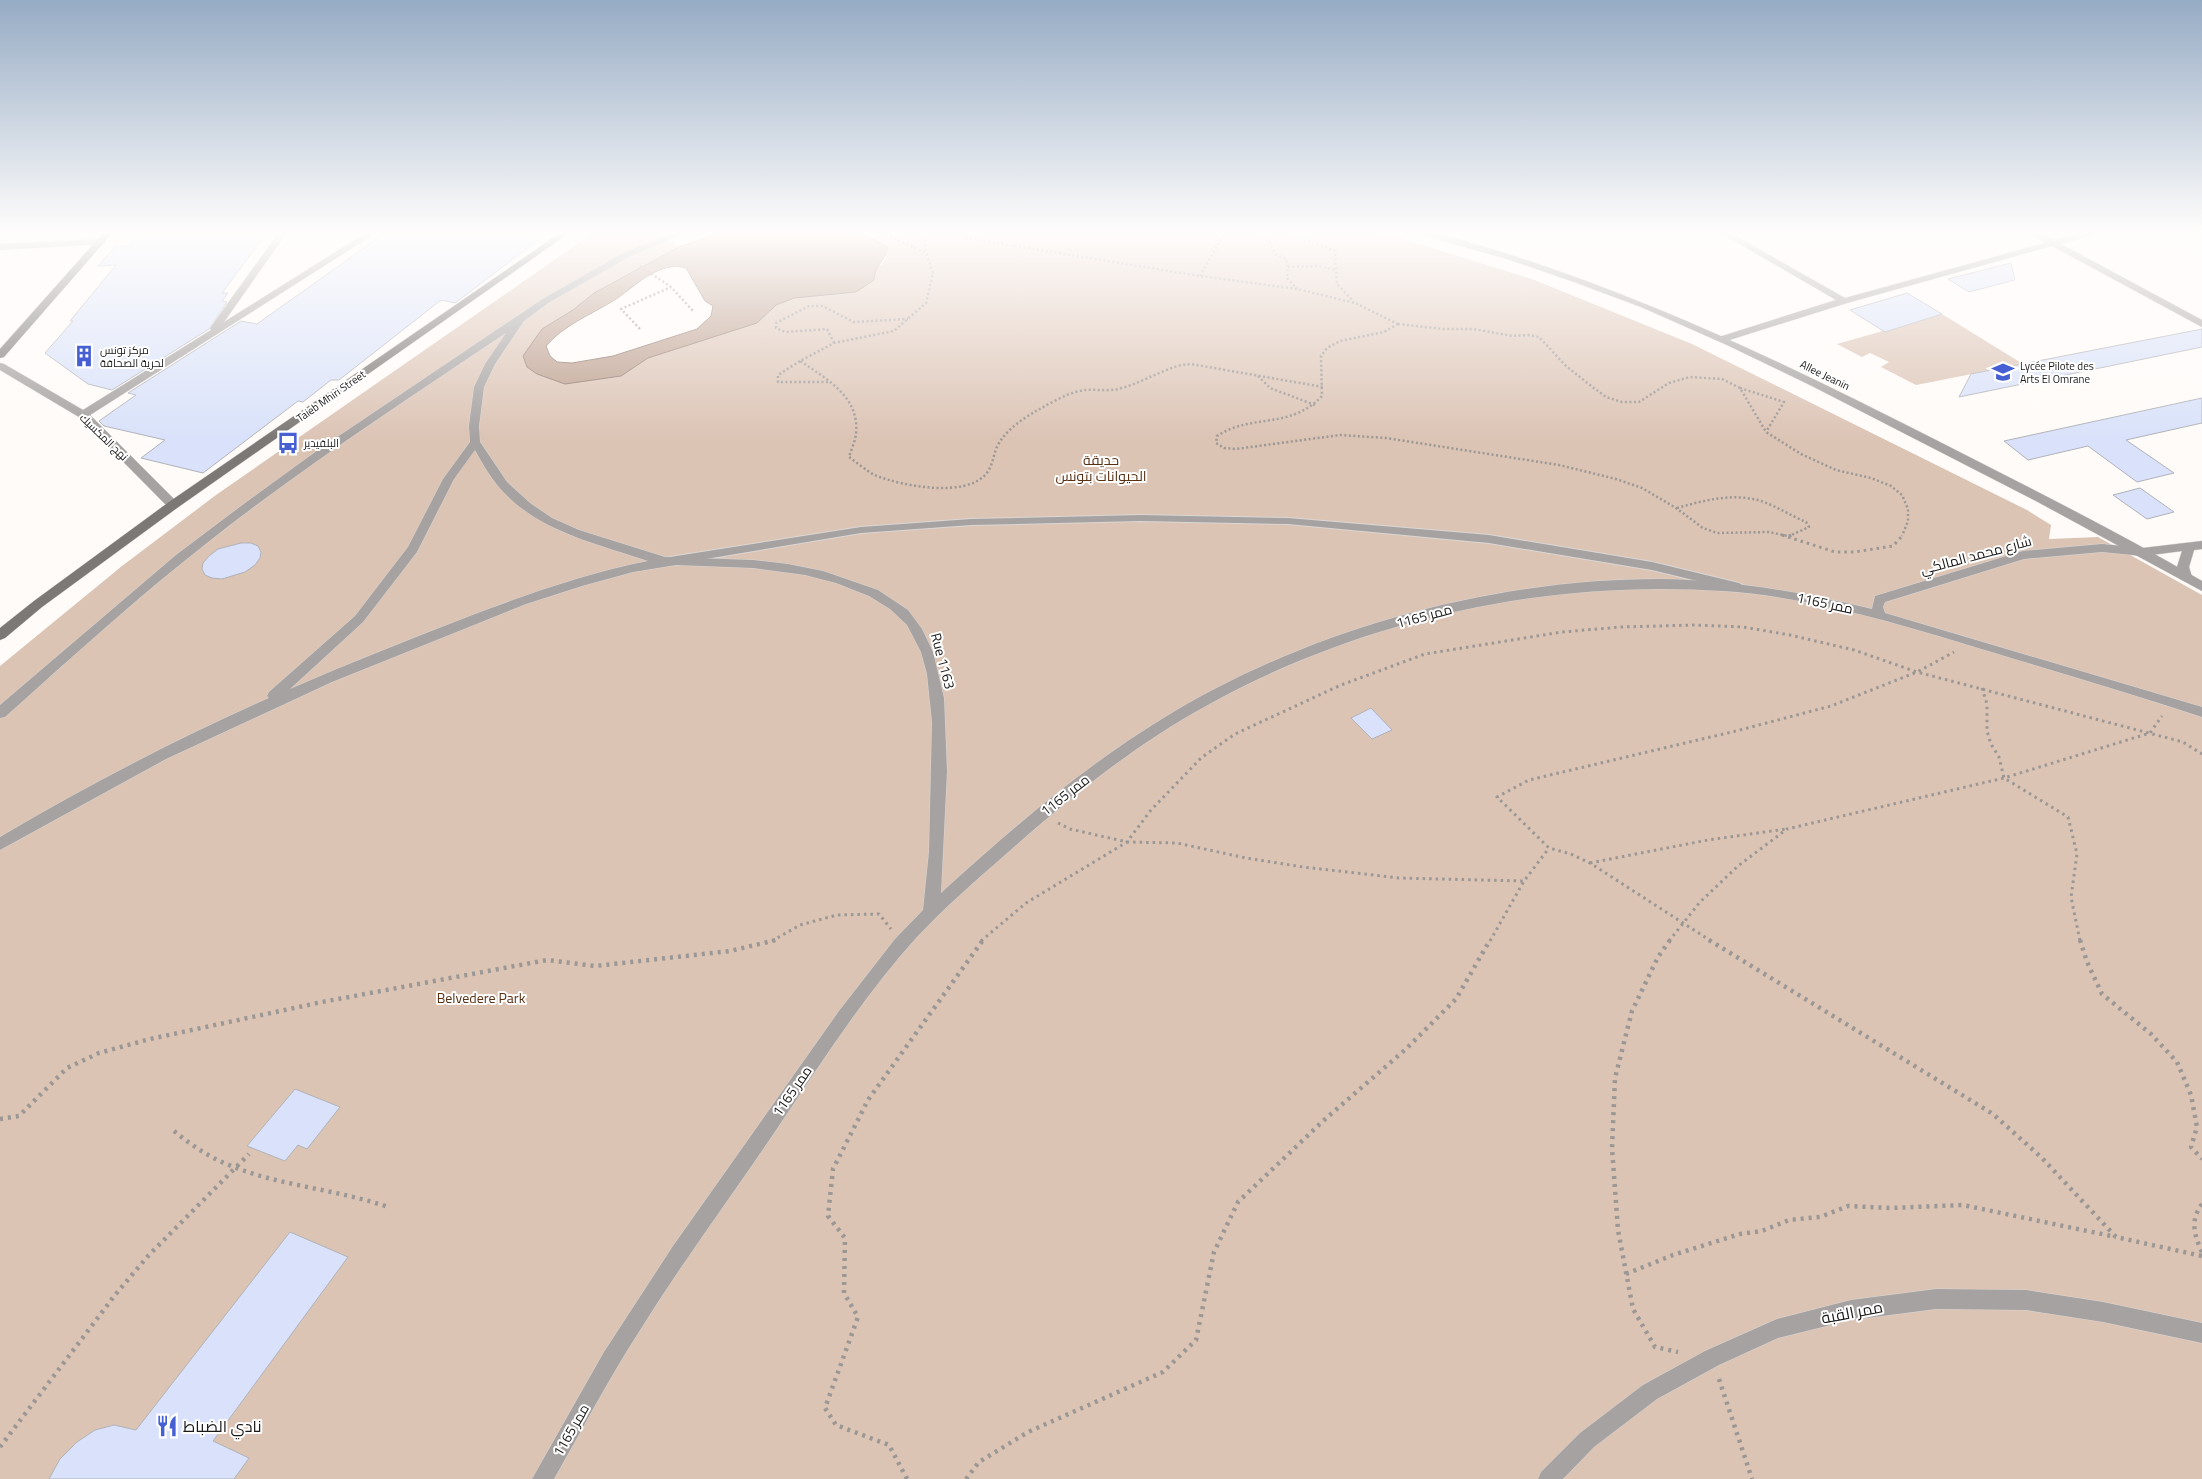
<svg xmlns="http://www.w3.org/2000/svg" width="2202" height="1479" viewBox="0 0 2202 1479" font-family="'Titillium Web',Cairo,sans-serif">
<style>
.green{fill:#dcc4b5}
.water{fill:#bc9e8d;stroke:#8c766a;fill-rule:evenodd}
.building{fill:#d9e2fa;stroke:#b0b2b8}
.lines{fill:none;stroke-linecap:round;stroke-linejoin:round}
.service-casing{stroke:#dbd7d5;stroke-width:2}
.minor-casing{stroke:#dbd7d5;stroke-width:1}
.tertiary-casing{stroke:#dbd7d5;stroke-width:1}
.secondary-casing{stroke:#dbd7d5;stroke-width:1}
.path-far2{stroke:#9a9795;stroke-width:2.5;stroke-dasharray:2 2.5;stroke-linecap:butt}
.path-far1{stroke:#9a9795;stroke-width:3;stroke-dasharray:2.5 4;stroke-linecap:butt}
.path{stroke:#9a9795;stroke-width:4.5;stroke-dasharray:3 5;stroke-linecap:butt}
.service{fill:#a5a2a1;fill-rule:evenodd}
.minor{fill:#a5a2a1;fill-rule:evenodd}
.tertiary{fill:#a5a2a1;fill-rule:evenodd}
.secondary{fill:#7b7875;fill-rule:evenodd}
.labels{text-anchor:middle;stroke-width:4;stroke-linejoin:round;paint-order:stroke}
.far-poi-label{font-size:11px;fill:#1b1918;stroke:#fff;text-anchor:start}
.far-street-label{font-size:11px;fill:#1b1918;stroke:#fff}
.park-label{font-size:14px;fill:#592f12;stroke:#fff}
.street-label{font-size:14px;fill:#1b1918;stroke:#fff}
.near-street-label{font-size:16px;fill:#1b1918;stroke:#fff}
.near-poi-label{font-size:16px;fill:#1b1918;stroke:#fff;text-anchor:start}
</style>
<rect width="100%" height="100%" fill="#fffbf9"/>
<g class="green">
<polygon points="596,231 665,231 662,234 679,247 594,293 573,310 542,329 524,356 594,378 621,376 648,358 757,323 776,305 794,298 812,295 874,272 885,260 888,248 873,239 893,231 1372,231 1387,234 1532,279 1692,344 2027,510 2051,525 2049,539 2098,537 2202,595 2202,1479 0,1479 0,666 122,566 216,495"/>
<polygon points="1942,314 2023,364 1916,385 1881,367 1889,362 1870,353 1862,357 1837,344"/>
</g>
<path class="water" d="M725,231H851L873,239L888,248C884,262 874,267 874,280L856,292L794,298L776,305L757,323L648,358L621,376L565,384L537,374L527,367L523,356L542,329L573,310L594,293L679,247ZM676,266L686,268L705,301L713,306L711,316L697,329L613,356L572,363L557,362L550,356L546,346C564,325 590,315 613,301C635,287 649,269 676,266Z"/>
<g class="building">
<polygon points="141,231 268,231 222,293 228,293 222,301 227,302 209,329 112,390 88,384 45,353 73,321 70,321 116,265 98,266 116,246 129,246"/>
<polygon points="388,231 550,231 455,303 441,300 339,380 331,380 303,402 298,401 203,473 141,458 165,440 104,426 99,421 136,395 128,393 241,321 257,324"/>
<polygon points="2011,263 2015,280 1969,292 1948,279"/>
<polygon points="1907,293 1942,314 1885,332 1850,310"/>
<polygon points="2202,329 2202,347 1959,397 1971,374"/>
<polygon points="2202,398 2202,423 2126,440 2174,473 2137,482 2088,446 2028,460 2004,441"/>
<polygon points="2140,488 2174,512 2147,519 2113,495"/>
<polygon points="241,543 251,543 258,546 261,552 260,558 255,565 245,572 222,579 212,578 205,575 202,569 203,563 209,556 218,549"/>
<polygon points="1371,708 1392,730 1372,739 1351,718"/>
<polygon points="295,1089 340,1107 307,1149 298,1145 285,1161 247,1146"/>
<polygon points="290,1232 348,1257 213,1441 249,1458 234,1479 49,1479 60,1459 77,1442 95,1430 114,1425 136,1430"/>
</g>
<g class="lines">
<g class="service-casing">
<polygon id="service" points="1141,515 1288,518 1489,535 1652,562 1739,583 1745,587 1739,591 1652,570 1489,543 1288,524 1141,521 971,525 861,533 670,565 665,561 670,557 861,527 971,519"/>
</g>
<g class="minor-casing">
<g id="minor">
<polygon points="280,231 288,231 224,322 369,231 379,231 90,415 177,502 179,505 177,508 169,508 79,417 0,370 0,363 4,364 83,410 211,330 210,328"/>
<path d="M678,231H689L629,257L550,302L524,321L495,364L484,387L479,426L480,442L507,482L530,503L552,518L579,530L665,557L753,560L788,564L823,571L878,590L908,610L922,629L933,652L944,698L947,771L941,893C1010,830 1082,768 1162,719C1306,630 1490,579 1659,579C1731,580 1802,592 1872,609L1875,596L2023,551L2102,544L2143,548L2202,541V549L2194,550L2189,567L2192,577L2186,581L2182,580L2177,567L2182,551L2143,556L2102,552L2024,559L1885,602L1883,607L1885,613L2202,707V717C2133,694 2064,674 1995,653C1906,626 1815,597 1723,591C1531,578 1333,626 1170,727C1111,764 1058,808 1006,854C975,881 944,908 916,938C860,1000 816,1071 770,1139C727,1202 682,1263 642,1327C610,1376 583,1428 554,1479H532L604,1352L673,1246L839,1011L895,939L923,910L929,852L932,722L927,674L921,652L907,625L890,609L869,596L836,583L805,575L753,568L676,565L633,572L582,586L526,604L332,682L166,759L0,850V837C87,786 176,739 269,698L267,696L269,692L355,616L408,547L443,479L470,442L469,426L474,387L485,364L506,333C406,400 306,465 212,539C140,595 73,656 5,717L0,718V705L176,555L241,506L318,450L544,298L623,253ZM475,450C482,463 489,475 498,486C536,531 595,543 648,561C587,573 528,594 470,616C410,639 350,663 290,689L363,622L417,552L454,479Z"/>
<polygon points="1717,231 1727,231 1845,298 2045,243 2026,231 2036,231 2054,240 2089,231 2102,231 2101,233 2061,244 2202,320 2202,327 2052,246 1847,303 1723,342 1719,341 1719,337 1836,300"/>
<polygon points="101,239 105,242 104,244 0,250 0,244"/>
<polygon points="1936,1289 2026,1290 2103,1302 2202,1323 2202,1343 2103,1322 2026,1310 1936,1309 1851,1320 1778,1338 1719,1365 1657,1399 1594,1447 1563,1479 1538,1479 1541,1472 1580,1433 1643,1385 1705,1351 1777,1319 1851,1300"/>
</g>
</g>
<g class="tertiary-casing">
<path id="tertiary" d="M1414,231H1427L1444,235C1618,283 1768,355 1928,436C2020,483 2113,529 2202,581V591L2036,501L1812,386L1727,345L1641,307L1574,282L1507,259L1415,233Z"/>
</g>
<g class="secondary-casing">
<g id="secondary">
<polygon points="105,231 114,231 4,357 0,358 0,349"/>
<polygon points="563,231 572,231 177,508 42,607 5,638 0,640 0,628 34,601 169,502"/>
</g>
</g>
<g class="path-far2">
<path d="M878,231L926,253L933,273L926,303L894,331L834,343L800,361C827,379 860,397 856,434C855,442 851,450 849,457C858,463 867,472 877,476C903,486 965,498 986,474C992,467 993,458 996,449C1003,432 1021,420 1036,411C1051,403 1068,392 1085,390C1097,389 1110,392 1122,388C1143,382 1161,370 1182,365L1191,364L1323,387"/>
<polyline points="923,231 926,252"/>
<polyline points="949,231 972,239 1200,276 1297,289 1355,303 1398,324"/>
<polyline points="1250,231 1271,243 1275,254 1286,259 1288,267 1287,278 1297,289"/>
<polyline points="1283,231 1335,251 1337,284 1354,302"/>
<polyline points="640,266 671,287 694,312"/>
<polyline points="1288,267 1317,266 1337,270"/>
<polyline points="1200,276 1223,236 1228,231"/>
<polyline points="1398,324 1444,329 1474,329 1512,336 1528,335 1539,337 1566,366 1590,385 1606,397 1622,402 1639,402 1669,383 1690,377 1722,379 1740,388 1766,432 1801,454 1836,470 1871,478 1891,486 1902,495 1908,509 1908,521 1902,536"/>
<path d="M1398,324L1384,332L1340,341L1327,348L1321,356L1322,396C1290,430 1252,413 1217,436L1216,443L1224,448L1236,449L1340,435L1386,438L1559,465L1616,479L1642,488L1676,508L1703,528L1717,533L1769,532L1788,536"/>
<polyline points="640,329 621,309 671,287"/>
<polyline points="834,343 827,329 785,332 776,328 776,323 809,306 822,306 854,322 908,319"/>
<polyline points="800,361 778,375 778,382 830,382"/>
<polyline points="1258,376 1270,388 1315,405"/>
<polyline points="1740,388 1784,402 1766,432"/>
<path d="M1677,508C1702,501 1727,494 1753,499C1770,502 1789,515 1806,522L1809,527L1789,536"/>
</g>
<g class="path-far1">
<polyline points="1782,535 1835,552 1854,552 1893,546 1903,535"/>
<polyline points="1789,536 1792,535"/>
<polyline points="1982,688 1987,704 1987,731 1991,744 1999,757 2004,778 2068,817 2077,854 2071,897 2080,941"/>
<polyline points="1058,823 1070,829 1127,842 1177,843 1246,858 1303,867 1399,878 1524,881"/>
<polyline points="1590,863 1708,840 1786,829"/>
<polyline points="772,941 800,925 837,915 879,914 891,929"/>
<polyline points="981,941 1026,903 1127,842 1151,810 1201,758 1235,734 1341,685 1425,654 1562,632 1621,627 1695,625 1743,627 1790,635 1854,650 1917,672 2183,742 2202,754"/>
<polyline points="1490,941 1524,881 1549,848"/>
<polyline points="1669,941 1700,902 1738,866 1787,829 2004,778 2150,733 2162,716"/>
<polyline points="1711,941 1590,863 1571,854 1549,848 1497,797 1529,780 1736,731 1831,706 1917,672 1954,652"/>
</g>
<g class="path">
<polyline points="1670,940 1658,957 1632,1011 1615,1078 1612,1148 1618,1230 1633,1309 1655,1347 1678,1352"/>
<polyline points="1709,940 1993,1114 2042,1158 2116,1237 2202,1256"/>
<polyline points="2080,940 2087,962 2102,994 2151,1034 2177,1062 2191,1095 2197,1127 2191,1147 2202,1159"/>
<polyline points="0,1119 19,1116 67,1068 99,1053 150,1039 322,1002 547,960 595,966 730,951 776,940"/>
<path d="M174,1131C191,1145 209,1157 229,1165C279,1186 336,1189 388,1207"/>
<path d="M2202,1204C2190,1220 2194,1235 2202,1252"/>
<polyline points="1626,1274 1673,1255 1740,1234 1762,1231 1789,1220 1820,1217 1848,1206 1891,1208 1963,1205 2116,1237"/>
<polyline points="1719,1379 1752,1479"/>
<polyline points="0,1447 115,1295 148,1256 249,1154"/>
<polyline points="907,1479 889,1445 836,1425 825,1408 858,1317 844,1293 845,1238 828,1216 833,1169 868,1100 983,940"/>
<polyline points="966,1479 979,1462 1028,1432 1163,1372 1196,1340 1214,1252 1238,1202 1323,1121 1406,1049 1456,999 1490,940"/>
</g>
<use href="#service" class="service"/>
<use href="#minor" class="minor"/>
<use href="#tertiary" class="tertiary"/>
<use href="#secondary" class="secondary"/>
</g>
<linearGradient id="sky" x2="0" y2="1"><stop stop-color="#96abc4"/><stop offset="0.53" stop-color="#fffdfc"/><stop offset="1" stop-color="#fffdfc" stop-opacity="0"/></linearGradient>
<rect width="2202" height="438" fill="url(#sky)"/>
<defs>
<g id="building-bare" transform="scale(1.725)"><path d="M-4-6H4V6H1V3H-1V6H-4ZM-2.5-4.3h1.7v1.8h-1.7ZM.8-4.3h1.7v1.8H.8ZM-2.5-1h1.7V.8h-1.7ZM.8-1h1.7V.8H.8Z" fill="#4660d4" stroke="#fff" stroke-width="2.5" paint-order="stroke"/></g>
<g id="school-bare" transform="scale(1.725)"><path d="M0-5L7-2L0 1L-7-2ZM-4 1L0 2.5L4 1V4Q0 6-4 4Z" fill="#4660d4" stroke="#fff" stroke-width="2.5" paint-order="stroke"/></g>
<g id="bus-bare" transform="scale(1.725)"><path d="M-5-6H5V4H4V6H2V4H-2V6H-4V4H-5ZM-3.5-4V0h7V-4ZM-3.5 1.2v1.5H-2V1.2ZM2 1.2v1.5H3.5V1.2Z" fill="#4660d4" stroke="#fff" stroke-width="2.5" paint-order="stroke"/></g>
<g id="restaurant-bare" transform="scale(1.725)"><path d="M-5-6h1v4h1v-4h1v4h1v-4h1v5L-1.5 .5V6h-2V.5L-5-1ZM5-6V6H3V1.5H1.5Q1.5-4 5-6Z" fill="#4660d4" stroke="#fff" stroke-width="2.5" paint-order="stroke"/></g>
</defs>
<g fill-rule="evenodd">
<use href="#building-bare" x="84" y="356"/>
<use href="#school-bare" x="2003" y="372"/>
<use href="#bus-bare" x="288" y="443"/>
<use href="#restaurant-bare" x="167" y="1426"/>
</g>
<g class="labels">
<g class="far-poi-label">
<text x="100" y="354">مركز تونس<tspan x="100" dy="13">لحرية الصحافة</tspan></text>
<text x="2020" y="370">Lycée Pilote des<tspan x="2020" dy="13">Arts El Omrane</tspan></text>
<text x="304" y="447">البلفيدير</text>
</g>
<g class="far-street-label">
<text transform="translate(1825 375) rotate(26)" y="4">Allee Jeanin</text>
<text transform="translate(331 396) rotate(-35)" y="4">Taieb Mhiri Street</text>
<text transform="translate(104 437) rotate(44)" y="4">نهج المكسيك</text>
</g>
<g class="park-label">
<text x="1101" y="465">حديقة<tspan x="1101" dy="16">الحيوانات بتونس</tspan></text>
<text x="481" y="1003">Belvedere Park</text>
</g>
<g class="street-label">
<text transform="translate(1976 555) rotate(-15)" y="5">شارع محمد المالكي</text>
<text transform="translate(1825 603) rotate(12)" y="5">ممر 1165</text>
<text transform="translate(1424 616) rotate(-15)" y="5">ممر 1165</text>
<text transform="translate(943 661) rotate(75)" y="5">Rue 1163</text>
<text transform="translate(1065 795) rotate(-38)" y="5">ممر 1165</text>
<text transform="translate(792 1091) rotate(-55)" y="5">ممر 1165</text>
<text transform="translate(571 1430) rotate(-60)" y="5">ممر 1165</text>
</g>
<g class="near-street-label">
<text transform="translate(1852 1312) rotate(-11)" y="6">ممر القبة</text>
</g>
<g class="near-poi-label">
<text x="183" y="1432">نادي الضباط</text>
</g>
</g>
</svg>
